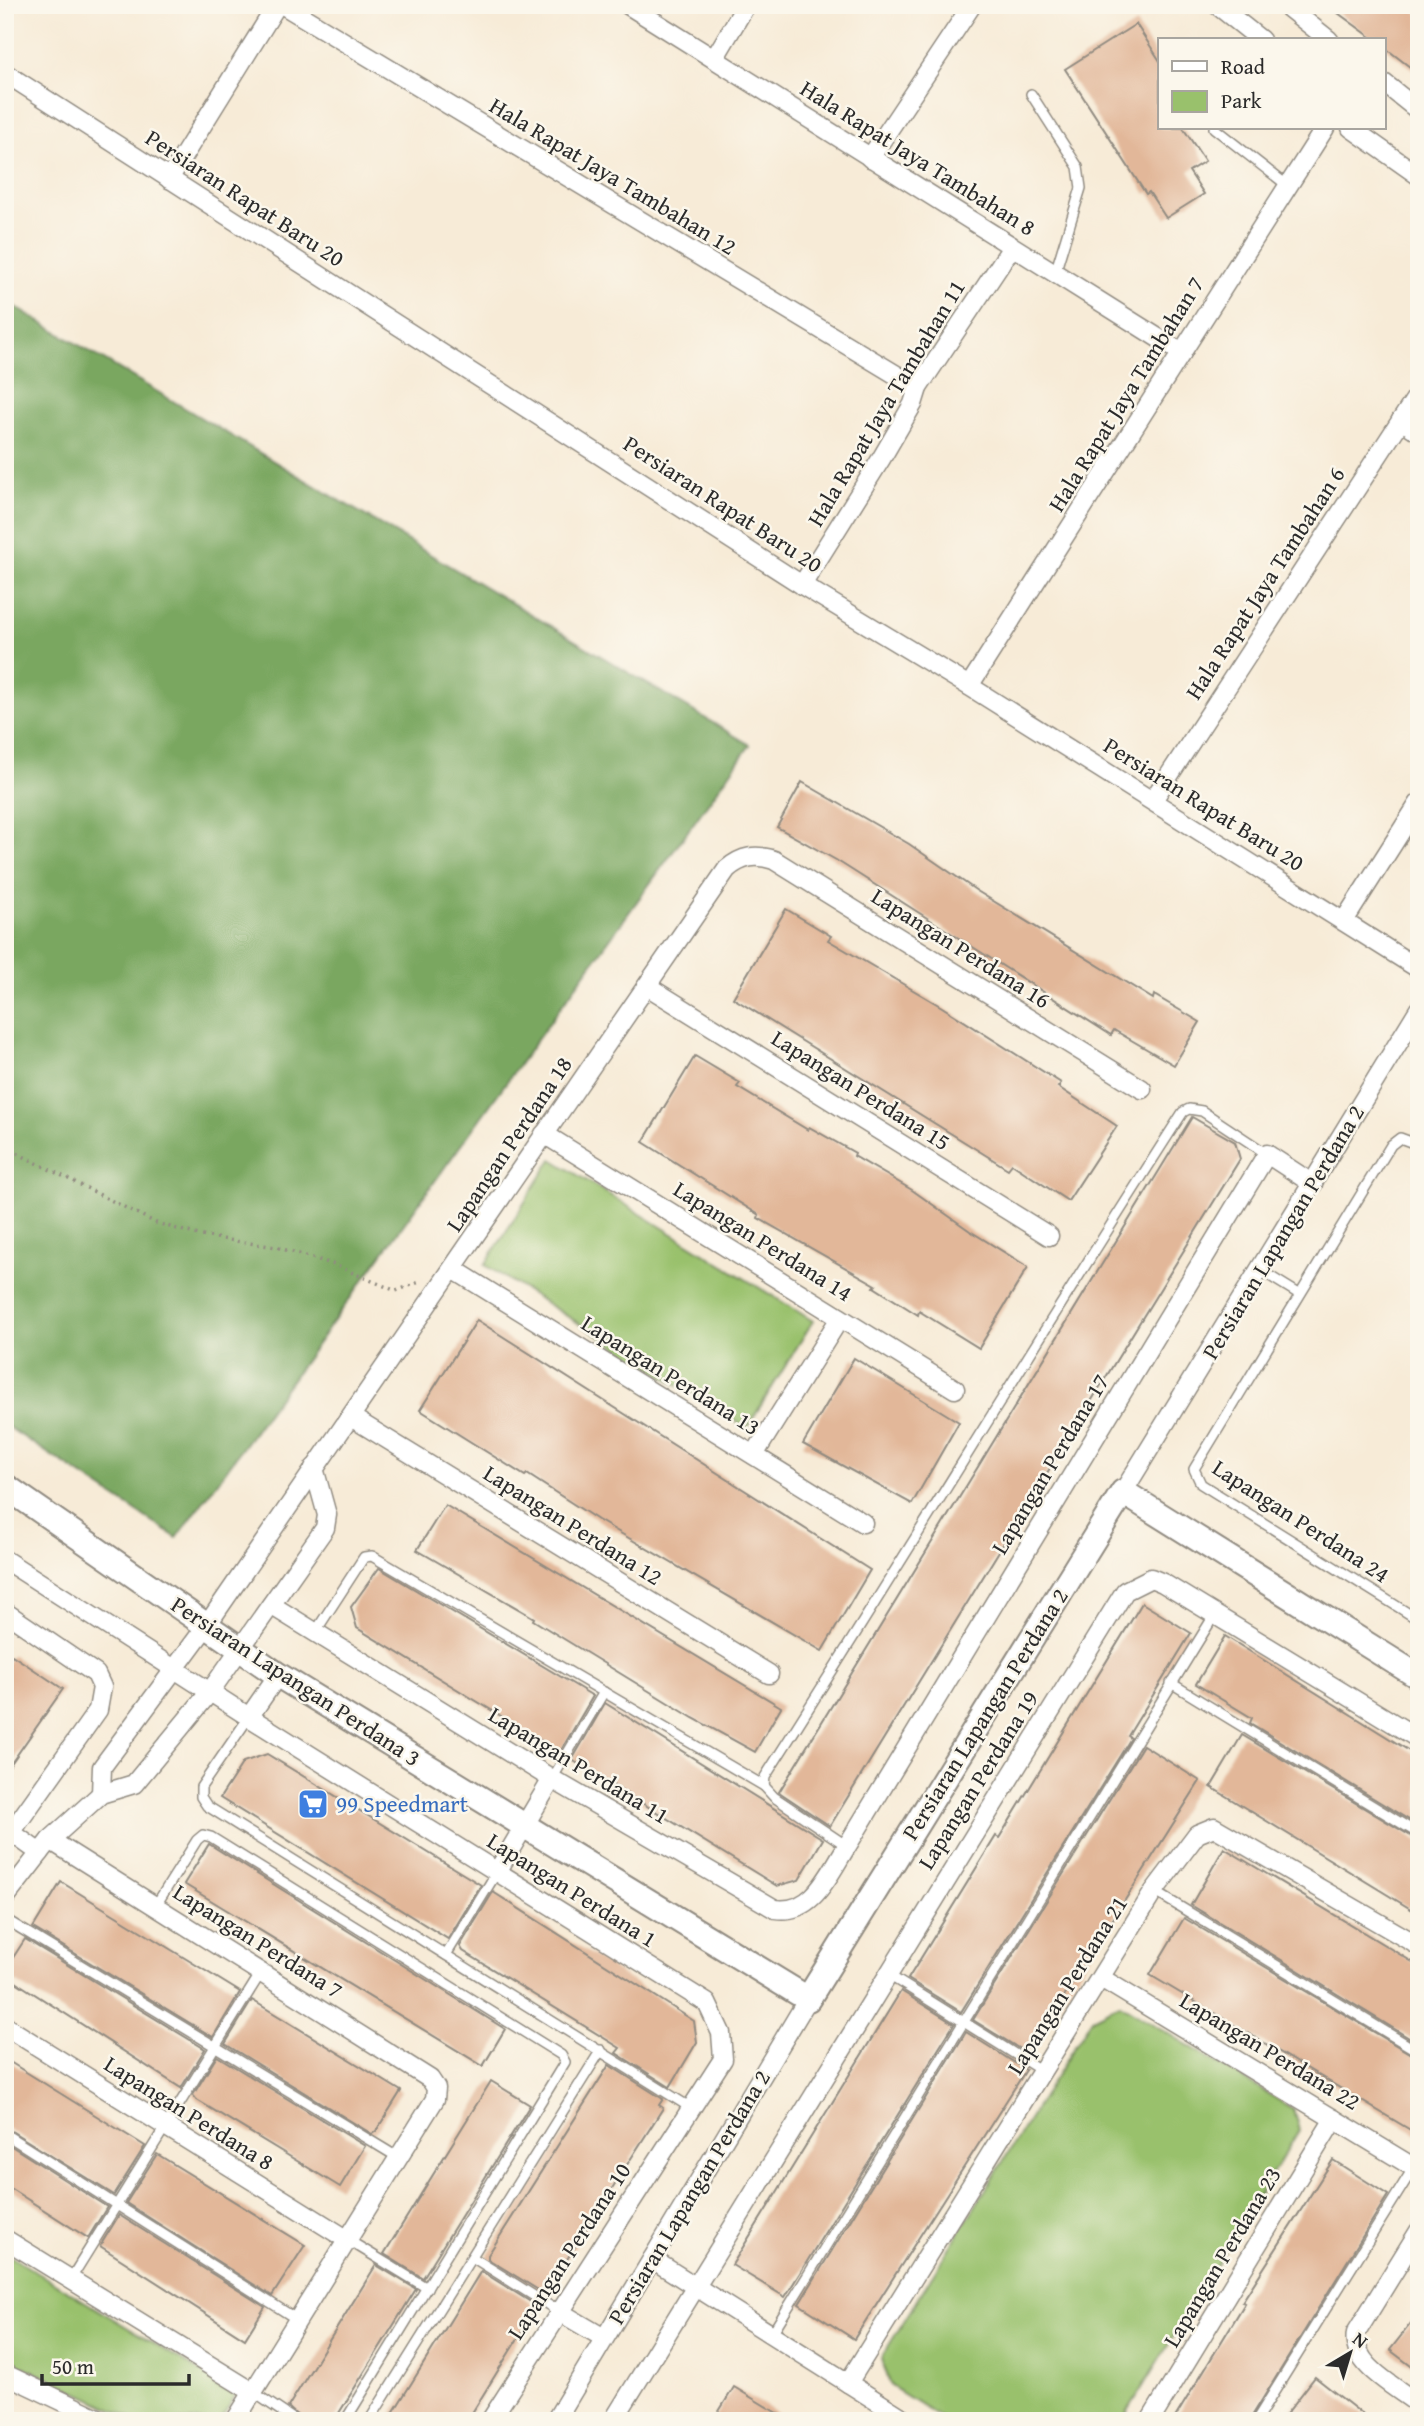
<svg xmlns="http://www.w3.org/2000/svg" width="1424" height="2426" viewBox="0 0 1424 2426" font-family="'Gentium Book Plus',serif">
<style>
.green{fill:#99c16c;stroke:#62764c;stroke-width:2}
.forest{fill:#7aa760;stroke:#526946;stroke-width:2}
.building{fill:#e2b799}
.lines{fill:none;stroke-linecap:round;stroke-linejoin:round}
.lane-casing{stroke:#918b81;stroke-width:12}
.street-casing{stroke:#918b81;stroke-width:21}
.secondary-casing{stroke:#918b81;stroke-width:28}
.path{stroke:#918b81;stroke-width:3.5;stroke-dasharray:2 5;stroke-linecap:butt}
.lane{stroke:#fff;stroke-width:9}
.street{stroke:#fff;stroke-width:18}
.secondary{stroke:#fff;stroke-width:24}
.labels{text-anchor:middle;stroke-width:5;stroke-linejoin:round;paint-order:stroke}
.street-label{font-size:23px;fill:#2b2b2b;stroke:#fbf7ec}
.shop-label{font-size:23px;fill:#366cbe;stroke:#fbf7ec;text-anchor:start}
</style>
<rect width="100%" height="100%" fill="#fbf7ec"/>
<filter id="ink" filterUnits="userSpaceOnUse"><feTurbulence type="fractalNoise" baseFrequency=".0143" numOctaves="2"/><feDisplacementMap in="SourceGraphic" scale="14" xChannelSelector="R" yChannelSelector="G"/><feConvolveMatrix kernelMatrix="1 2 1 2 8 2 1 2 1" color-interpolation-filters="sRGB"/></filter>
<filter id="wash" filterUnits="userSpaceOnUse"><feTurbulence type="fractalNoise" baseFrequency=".00686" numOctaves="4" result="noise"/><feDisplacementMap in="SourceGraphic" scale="28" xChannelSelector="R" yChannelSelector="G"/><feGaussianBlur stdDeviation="1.57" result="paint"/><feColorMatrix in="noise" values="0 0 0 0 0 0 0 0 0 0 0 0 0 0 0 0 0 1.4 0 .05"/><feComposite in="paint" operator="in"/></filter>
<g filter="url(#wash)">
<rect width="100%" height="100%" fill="#f7ebd7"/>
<g class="green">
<polygon points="552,1159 813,1321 747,1428 485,1265"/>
<polygon points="1120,2004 1293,2109 1299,2130 1122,2421 947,2421 891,2386 881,2358 1092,2018"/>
<polygon points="5,2253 237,2394 219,2421 138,2421 5,2358"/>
</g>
<polygon class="forest" points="5,301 750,745 177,1538 5,1425"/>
<g id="blocks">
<g class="building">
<polygon points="1327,5 1408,5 1419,14 1419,74 1384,47 1384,40 1375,40"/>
<polygon points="1136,24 1160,61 1160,128 1183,128 1205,161 1189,171 1204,194 1166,218 1149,192 1146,194 1065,69"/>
<polygon points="802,782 909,844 977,891 1153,999 1154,995 1200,1022 1174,1065 1114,1030 1111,1035 836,860 777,827"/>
<polygon points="786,909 831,936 828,940 942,1007 1061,1083 1058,1087 1117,1126 1068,1201 1012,1164 1008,1169 733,998"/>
<polygon points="695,1056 740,1083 737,1087 808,1130 809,1127 855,1153 854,1156 912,1190 970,1231 1028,1267 979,1348 919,1311 918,1315 874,1287 876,1285 758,1218 759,1215 643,1142"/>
<polygon points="1192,1117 1235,1142 1240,1159 830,1826 779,1792"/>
<polygon points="477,1320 870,1570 822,1651 598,1520 527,1474 525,1476 420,1410"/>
<polygon points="854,1358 959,1422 912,1504 803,1444"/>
<polygon points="445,1505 781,1707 755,1752 693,1718 533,1620 534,1618 417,1550"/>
<polygon points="379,1568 593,1696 560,1752 357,1628 351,1607"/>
<polygon points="1142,1603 1191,1633 1128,1736 1131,1738 961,2012 908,1979 996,1836 999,1838"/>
<polygon points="1225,1636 1419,1757 1419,1826 1250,1723 1252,1718 1196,1684"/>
<polygon points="12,1655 63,1689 5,1772 5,1665"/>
<polygon points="605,1703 823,1839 799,1880 777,1886 572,1760"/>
<polygon points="1242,1735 1419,1841 1419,1914 1211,1787"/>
<polygon points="1143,1745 1200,1781 1028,2054 973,2020"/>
<polygon points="267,1754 481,1885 448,1939 220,1798 243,1762"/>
<polygon points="209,1844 505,2029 483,2066 184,1884"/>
<polygon points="1224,1848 1419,1966 1419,2044 1191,1905"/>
<polygon points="61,1882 240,1992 213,2037 33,1928"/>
<polygon points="493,1892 694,2021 697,2042 670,2087 616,2053 620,2048 463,1951 460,1946"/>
<polygon points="1184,1918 1419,2059 1419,2135 1150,1975"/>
<polygon points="25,1939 205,2049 181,2088 5,1975 5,1970"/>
<polygon points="901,1991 954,2024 785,2297 732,2265"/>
<polygon points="252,2000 401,2091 376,2131 372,2134 225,2044"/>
<polygon points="966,2032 1026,2070 854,2339 799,2304"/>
<polygon points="217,2056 365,2146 340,2187 197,2100 193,2095"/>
<polygon points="5,2059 145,2146 114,2195 5,2127"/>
<polygon points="609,2065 663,2099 659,2105 663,2108 545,2294 488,2259 488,2255"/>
<polygon points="491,2081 530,2105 423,2278 384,2254"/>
<polygon points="5,2142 107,2207 88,2238 5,2185"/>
<polygon points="157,2154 305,2245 272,2296 126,2203"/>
<polygon points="1333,2160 1388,2195 1249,2421 1173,2421 1245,2303 1242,2302"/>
<polygon points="119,2215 265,2307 245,2339 100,2246"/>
<polygon points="376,2265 416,2289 334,2421 303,2421 288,2407"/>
<polygon points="481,2271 537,2306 536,2309 467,2421 388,2421"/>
<polygon points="1419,2313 1419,2372 1390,2350"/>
<polygon points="1315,2377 1371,2421 1281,2421"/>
<polygon points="734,2387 790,2421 713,2421"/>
</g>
</g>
</g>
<g filter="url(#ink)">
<use href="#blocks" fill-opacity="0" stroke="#918b81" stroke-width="2"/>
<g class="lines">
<g class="lane-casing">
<g id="lane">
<polyline points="1031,94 1078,167 1081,188 1055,273"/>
<polyline points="1214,128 1288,186"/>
<polyline points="1419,1145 1400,1138 1391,1145 1194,1469 1201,1484 1419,1620"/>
<polyline points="1260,1270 1299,1294"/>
<polyline points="314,1634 364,1557 372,1556 764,1786"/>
<polyline points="1171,1683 1419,1834"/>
<polyline points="249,1717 201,1787 201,1797 207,1806 691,2108"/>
<polyline points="552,1779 604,1692"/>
<path d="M847,1846L774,1797L764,1786L765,1777C906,1556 1041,1332 1183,1112L1189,1109L1202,1111L1267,1154"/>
<polyline points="1154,1891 1419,2052"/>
<polyline points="156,1905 197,1840 203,1835 211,1837 561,2055 565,2062 345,2421"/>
<polyline points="5,1919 399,2158"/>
<polyline points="446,1955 497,1872"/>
<polyline points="887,1974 1042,2071"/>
<polyline points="5,2134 298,2320"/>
<polyline points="348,2240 427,2288"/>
<polyline points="472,2257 558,2311"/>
<polyline points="70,2280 262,1971"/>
<polyline points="771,2335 1215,1614"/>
<polyline points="253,2392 296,2421"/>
<polyline points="369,2421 601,2050"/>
<polyline points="1256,2421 1419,2159"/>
</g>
</g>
<g class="street-casing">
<g id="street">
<polyline points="283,5 918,388"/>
<polyline points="628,5 1182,353"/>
<polyline points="1217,5 1261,40"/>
<polyline points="1285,5 1329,40"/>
<polyline points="714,59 746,5"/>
<polyline points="5,73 802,585 969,686 1419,969"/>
<polyline points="1384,83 1419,111"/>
<polyline points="1351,128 1419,176"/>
<polyline points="870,158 972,5"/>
<polyline points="169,179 277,5"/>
<polyline points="1401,420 1419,432"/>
<polyline points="802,585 881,459 913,404 918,388 1012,247"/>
<polyline points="969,686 1325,128"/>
<polyline points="1153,800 1419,393"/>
<polyline points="1344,921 1419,803"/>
<polyline points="647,986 1049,1236"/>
<polyline points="544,1134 955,1389"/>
<polyline points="453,1269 863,1523"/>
<polyline points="351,1417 769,1674"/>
<polyline points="754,1455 840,1318"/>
<polyline points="1123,1492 1419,1009"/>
<polyline points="5,1560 249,1717"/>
<path d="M271,1605L552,1779L775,1909C813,1915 829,1874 847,1846L1267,1154L1313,1184"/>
<polyline points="5,1612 96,1674 102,1687 98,1710 5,1841"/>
<polyline points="278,1675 249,1717 707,2003 721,2033 723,2059 490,2421"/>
<path d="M101,1794L102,1767L207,1625L727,869C742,856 756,854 774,860L1142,1089"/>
<polyline points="5,1828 40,1853"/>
<polyline points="50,1840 430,2079 436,2088 435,2099 235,2421"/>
<polyline points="497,1872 552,1779"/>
<polyline points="5,1898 50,1840 101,1794 134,1784 209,1693 325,1528 327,1515 314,1468"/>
<polyline points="1101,1978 1413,2167"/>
<polyline points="5,2026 348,2240"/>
<path d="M1419,2231L1356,2333C1350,2365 1397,2387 1419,2405"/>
<polyline points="5,2239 253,2392"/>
<polyline points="652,2259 908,2421"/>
<polyline points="558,2311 604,2338"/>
<polyline points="5,2374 104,2421"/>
<polyline points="848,2383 1154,1891 1197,1834 1214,1827 1419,1946"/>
<polyline points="555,2421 808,1999"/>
<polyline points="613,2421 1125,1591 1151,1578 1163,1583 1419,1739"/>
<polyline points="1150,2421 1334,2119"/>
</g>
</g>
<g class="secondary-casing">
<polyline id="secondary" points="5,1486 278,1675 808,1999 1123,1492 1419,1677"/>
</g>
<polyline class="path" points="5,1147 156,1223 202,1236 276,1247 332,1264 396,1291 422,1281"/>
<use href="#lane" class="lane"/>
<use href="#street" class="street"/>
<use href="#secondary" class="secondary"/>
</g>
</g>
<defs>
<g id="supermarket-square" transform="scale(1.575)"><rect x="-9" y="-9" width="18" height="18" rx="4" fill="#3f7fe0" stroke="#fbf7ec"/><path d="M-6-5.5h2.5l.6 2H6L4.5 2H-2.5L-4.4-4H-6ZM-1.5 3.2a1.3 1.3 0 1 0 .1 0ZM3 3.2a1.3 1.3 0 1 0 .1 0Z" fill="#fff"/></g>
</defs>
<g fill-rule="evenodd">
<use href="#supermarket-square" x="313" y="1804"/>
</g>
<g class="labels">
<g class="street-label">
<text transform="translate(918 158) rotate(32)" y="8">Hala Rapat Jaya Tambahan 8</text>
<text transform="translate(613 176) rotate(31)" y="8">Hala Rapat Jaya Tambahan 12</text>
<text transform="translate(245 198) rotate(33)" y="8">Persiaran Rapat Baru 20</text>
<text transform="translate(1126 394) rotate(-58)" y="8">Hala Rapat Jaya Tambahan 7</text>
<text transform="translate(886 403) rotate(-59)" y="8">Hala Rapat Jaya Tambahan 11</text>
<text transform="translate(723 504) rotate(33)" y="8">Persiaran Rapat Baru 20</text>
<text transform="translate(1265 583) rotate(-57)" y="8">Hala Rapat Jaya Tambahan 6</text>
<text transform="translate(1204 804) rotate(32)" y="8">Persiaran Rapat Baru 20</text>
<text transform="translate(961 948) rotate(32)" y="8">Lapangan Perdana 16</text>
<text transform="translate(861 1090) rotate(32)" y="8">Lapangan Perdana 15</text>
<text transform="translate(509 1144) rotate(-56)" y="8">Lapangan Perdana 18</text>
<text transform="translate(1283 1232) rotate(-59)" y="8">Persiaran Lapangan Perdana 2</text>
<text transform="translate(763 1241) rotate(32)" y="8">Lapangan Perdana 14</text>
<text transform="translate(671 1375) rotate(32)" y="8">Lapangan Perdana 13</text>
<text transform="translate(1050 1464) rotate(-59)" y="8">Lapangan Perdana 17</text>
<text transform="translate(1301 1521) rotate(33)" y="8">Lapangan Perdana 24</text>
<text transform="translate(573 1525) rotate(32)" y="8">Lapangan Perdana 12</text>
<text transform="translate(296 1681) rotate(33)" y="8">Persiaran Lapangan Perdana 3</text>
<text transform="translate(985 1714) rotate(-58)" y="8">Persiaran Lapangan Perdana 2</text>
<text transform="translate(579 1765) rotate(31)" y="8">Lapangan Perdana 11</text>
<text transform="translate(978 1780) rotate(-58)" y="8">Lapangan Perdana 19</text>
<text transform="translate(572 1890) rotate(32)" y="8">Lapangan Perdana 1</text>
<text transform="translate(258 1941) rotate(32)" y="8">Lapangan Perdana 7</text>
<text transform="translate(1067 1985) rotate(-58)" y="8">Lapangan Perdana 21</text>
<text transform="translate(1270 2051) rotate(31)" y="8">Lapangan Perdana 22</text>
<text transform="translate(189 2113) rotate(32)" y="8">Lapangan Perdana 8</text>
<text transform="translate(689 2197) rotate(-59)" y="8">Persiaran Lapangan Perdana 2</text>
<text transform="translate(569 2251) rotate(-57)" y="8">Lapangan Perdana 10</text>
<text transform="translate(1222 2257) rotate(-59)" y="8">Lapangan Perdana 23</text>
</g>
<g class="shop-label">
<text x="336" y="1812">99 Speedmart</text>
</g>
</g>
<rect width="1424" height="2426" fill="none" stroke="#fbf7ec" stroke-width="28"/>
<rect x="1158" y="38" width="228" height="91" fill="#fbf7ec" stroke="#a8a59f" stroke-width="2"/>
<rect x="1172" y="61" width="35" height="10" fill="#ffffff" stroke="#a8a59f" stroke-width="2"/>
<text x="1221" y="74" font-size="21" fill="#2b2b2b">Road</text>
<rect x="1172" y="91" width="35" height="21" fill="#99c16c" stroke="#a8a59f" stroke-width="2"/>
<text x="1221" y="108" font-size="21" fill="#2b2b2b">Park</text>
<g transform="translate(1350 2353) rotate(38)" stroke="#fbf7ec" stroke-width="5" paint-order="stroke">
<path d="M0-5L12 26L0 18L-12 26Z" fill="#2b2b2b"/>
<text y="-10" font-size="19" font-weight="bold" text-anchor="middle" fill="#2b2b2b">N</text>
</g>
<path d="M42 2374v10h147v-10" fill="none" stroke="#2b2b2b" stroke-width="3.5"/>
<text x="52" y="2374" font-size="21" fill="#2b2b2b" stroke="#fbf7ec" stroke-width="5" paint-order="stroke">50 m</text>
</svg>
